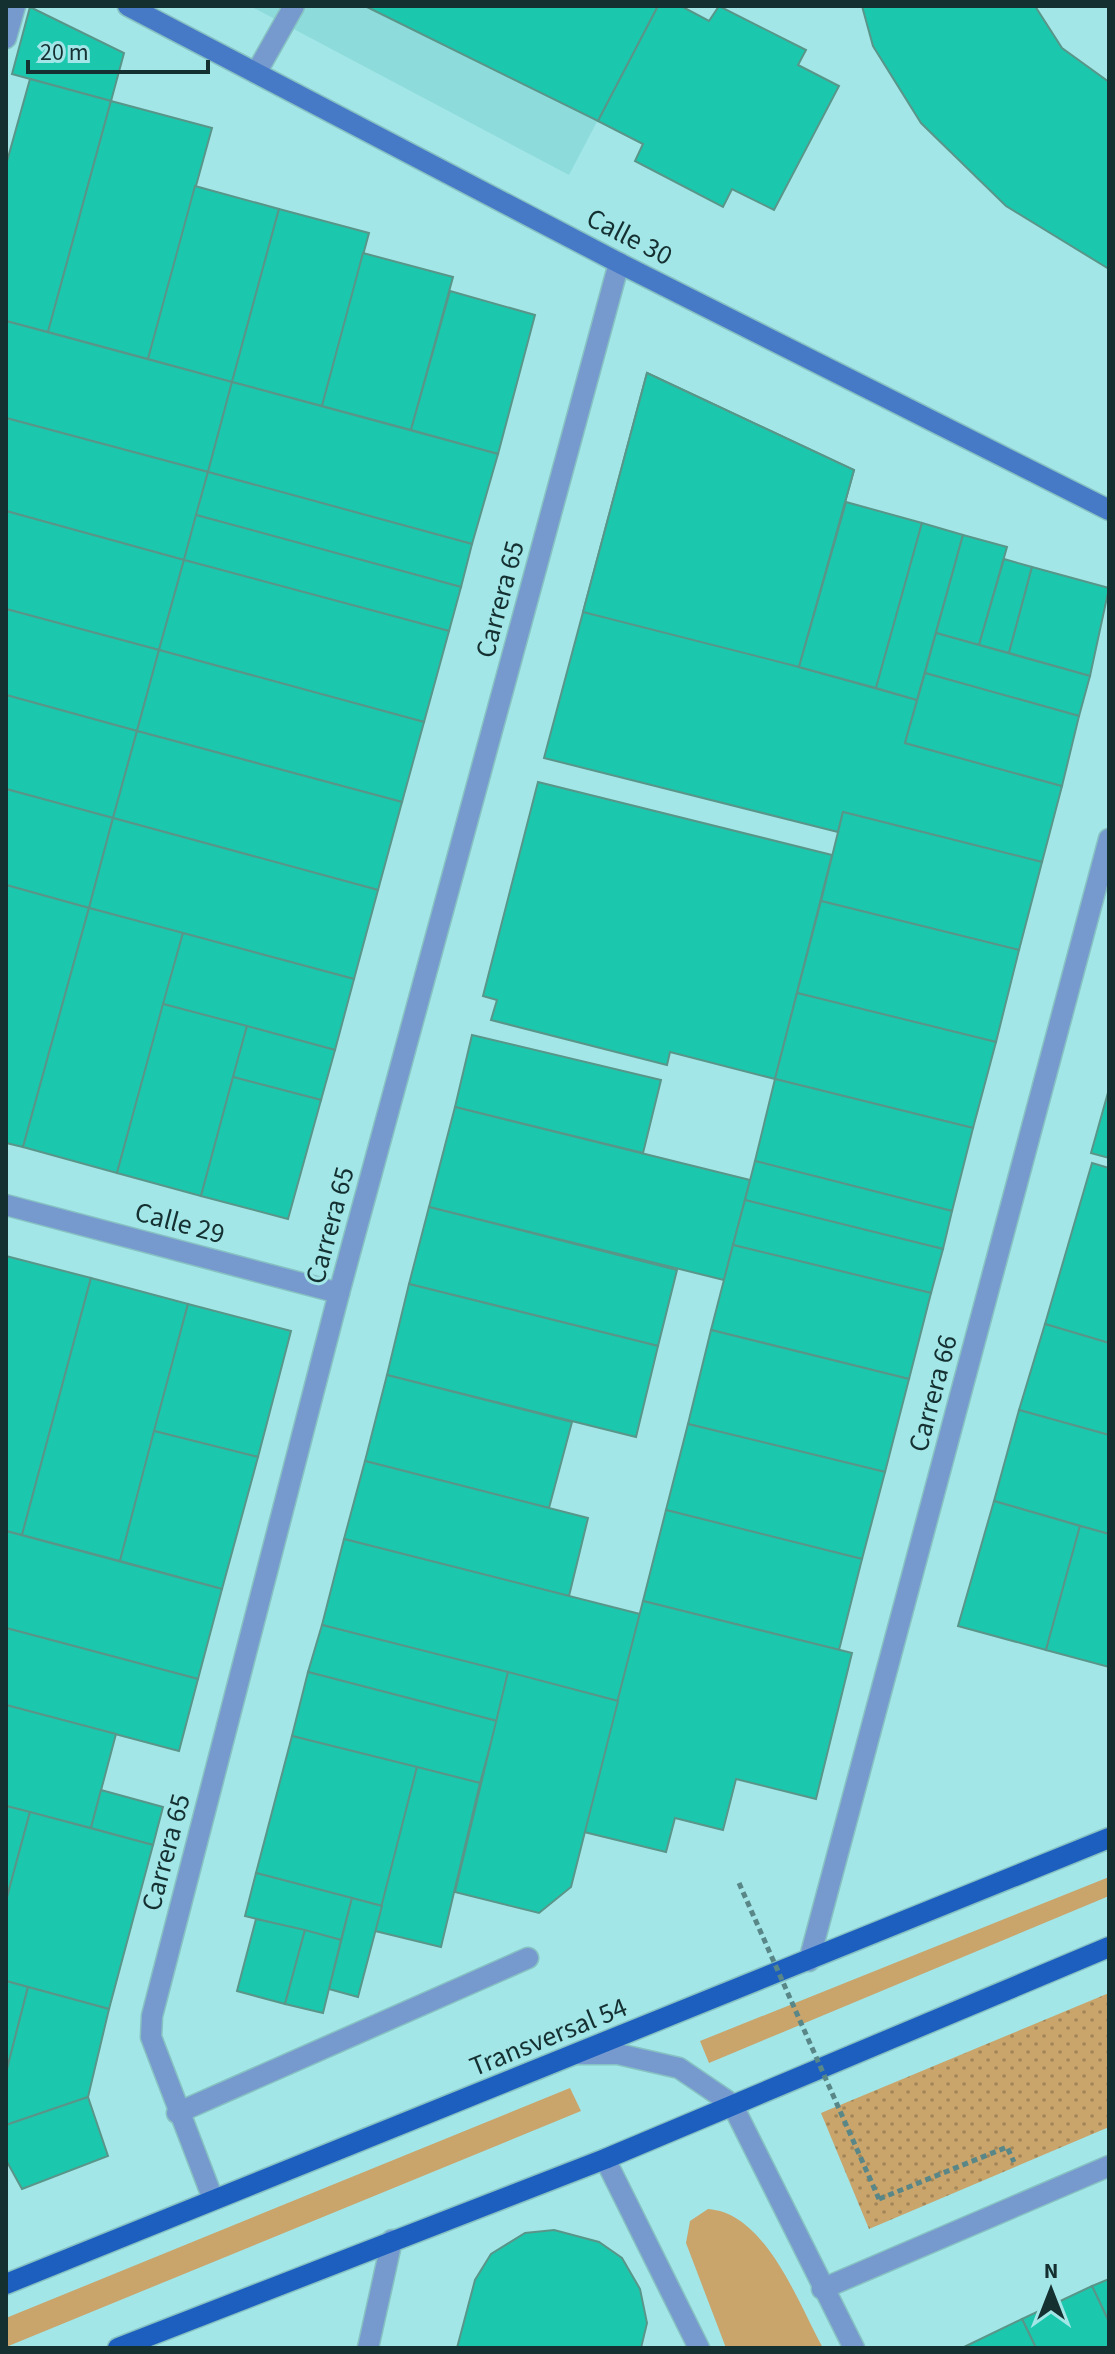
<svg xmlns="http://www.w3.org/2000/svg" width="1115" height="2354" viewBox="0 0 1115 2354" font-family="'Source Sans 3',sans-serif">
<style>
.built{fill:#8edbdc}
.green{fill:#c9a46b}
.park{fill:url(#park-dots)}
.building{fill:#1bc8ae;stroke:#599689;stroke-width:2}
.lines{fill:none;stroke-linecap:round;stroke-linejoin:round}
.service-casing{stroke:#87c2c3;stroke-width:23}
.minor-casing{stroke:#87c2c3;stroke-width:23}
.tertiary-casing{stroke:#87c2c3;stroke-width:23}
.secondary-casing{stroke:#87c2c3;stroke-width:23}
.primary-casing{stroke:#87c2c3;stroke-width:23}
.path{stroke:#598788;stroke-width:5;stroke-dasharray:6 4;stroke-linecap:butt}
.service{stroke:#779ace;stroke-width:20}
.minor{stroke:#779ace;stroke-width:20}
.tertiary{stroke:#779ace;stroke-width:20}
.secondary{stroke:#4679c6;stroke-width:20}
.primary{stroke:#1d5fbf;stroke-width:20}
.path-bridge{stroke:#598788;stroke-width:5;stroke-dasharray:6 4;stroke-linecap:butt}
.labels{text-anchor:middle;stroke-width:6;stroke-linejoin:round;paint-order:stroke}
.street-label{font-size:28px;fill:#153031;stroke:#a3e6e8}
</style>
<defs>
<pattern id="park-dots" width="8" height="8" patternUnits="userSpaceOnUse" patternTransform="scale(2)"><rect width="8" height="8" fill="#c9a46b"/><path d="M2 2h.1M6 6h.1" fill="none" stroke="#a28659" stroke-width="1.8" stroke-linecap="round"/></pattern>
</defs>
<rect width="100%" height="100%" fill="#a3e6e8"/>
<polygon class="built" points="250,6 658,6 569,175"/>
<g class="green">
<polygon points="1109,1877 1109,1896 709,2063 700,2041"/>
<polygon points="570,2088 581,2111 6,2347 6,2318"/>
<path d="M708,2209C766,2213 798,2303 823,2348H726L686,2243L690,2221Z"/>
</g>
<polygon class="park" points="1109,1993 1109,2127 869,2229 821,2113"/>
<g class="building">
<polygon points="365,6 658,6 598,121"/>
<polygon points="658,6 681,6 709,21 719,6 806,50 798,65 839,86 774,210 732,189 723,207 635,161 643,144 598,121"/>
<polygon points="862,6 1035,6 1062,48 1109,82 1109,269 1006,206 921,123 873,46"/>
<polygon points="30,7 124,53 111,101 12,74"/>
<polygon points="30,79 111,101 48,332 6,321 6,165"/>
<polygon points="111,101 212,128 148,359 48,332"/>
<polygon points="195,186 279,209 232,382 148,359"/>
<polygon points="279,209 369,233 322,406 232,382"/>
<polygon points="363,253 453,277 411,430 322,406"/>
<polygon points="450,291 535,315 498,454 411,430"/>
<polygon points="6,321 232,382 208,472 6,418"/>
<polygon points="647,373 854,470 799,667 917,700 905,743 1062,786 1042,862 843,812 838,832 544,758"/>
<polygon points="647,373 854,470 799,667 583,612"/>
<polygon points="232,382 498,454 472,544 208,472"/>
<polygon points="6,418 208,472 184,560 6,511"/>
<polygon points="208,472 472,544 461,587 196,515"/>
<polygon points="846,502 922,523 876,688 799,667"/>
<polygon points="6,511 184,560 159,650 6,609"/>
<polygon points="196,515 461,587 449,631 184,560"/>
<polygon points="922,523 963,535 917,700 876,688"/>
<polygon points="963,535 1007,547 979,645 936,633"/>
<polygon points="1004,559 1032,567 1009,653 979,645"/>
<polygon points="184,560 449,631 424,722 159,650"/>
<polygon points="1032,567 1109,588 1090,676 1009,653"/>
<polygon points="6,609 159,650 137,731 6,695"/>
<polygon points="936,633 1090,676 1079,716 925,673"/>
<polygon points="159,650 424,722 402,802 137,731"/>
<polygon points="925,673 1079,716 1062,786 905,743"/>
<polygon points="6,695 137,731 113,818 6,789"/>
<polygon points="137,731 402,802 378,890 113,818"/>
<polygon points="538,782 832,855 775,1079 670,1052 667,1065 491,1020 497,1000 483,996"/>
<polygon points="6,789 113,818 89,908 6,885"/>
<polygon points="843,812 1042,862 1019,950 821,901"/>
<polygon points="113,818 378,890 354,979 89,908"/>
<polygon points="6,885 89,908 23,1147 6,1143"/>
<polygon points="821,901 1019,950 996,1042 797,993"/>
<polygon points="89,908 183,933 117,1173 23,1147"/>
<polygon points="183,933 354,979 335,1050 163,1004"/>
<polygon points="797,993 996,1042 973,1128 775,1079"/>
<polygon points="163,1004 247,1026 201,1196 117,1173"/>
<polygon points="247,1026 335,1050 321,1100 233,1077"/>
<polygon points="472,1035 661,1080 643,1153 455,1107"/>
<polygon points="233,1077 321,1100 288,1219 201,1196"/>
<polygon points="775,1079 973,1128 952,1211 755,1161"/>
<polygon points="1109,1089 1109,1158 1091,1153"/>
<polygon points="455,1107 750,1180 724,1280 429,1207"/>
<polygon points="755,1161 952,1211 943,1249 745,1200"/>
<polygon points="1092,1163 1109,1168 1109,1343 1045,1324"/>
<polygon points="745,1200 943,1249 931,1293 733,1245"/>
<polygon points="429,1207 677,1270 658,1346 409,1284"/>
<polygon points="733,1245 931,1293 909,1379 711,1330"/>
<polygon points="6,1256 91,1278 22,1535 6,1531"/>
<polygon points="91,1278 188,1304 120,1561 22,1535"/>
<polygon points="409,1284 658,1346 636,1437 387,1375"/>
<polygon points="188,1304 291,1331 258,1457 154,1431"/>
<polygon points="1045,1324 1109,1343 1109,1435 1019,1410"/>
<polygon points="711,1330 909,1379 885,1472 688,1424"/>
<polygon points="387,1375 572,1422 549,1508 365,1461"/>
<polygon points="1019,1410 1109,1435 1109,1534 994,1501"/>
<polygon points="688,1424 885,1472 862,1559 666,1510"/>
<polygon points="154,1431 258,1457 222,1589 120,1561"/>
<polygon points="365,1461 588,1518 569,1596 344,1539"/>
<polygon points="994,1501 1080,1526 1046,1650 958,1626"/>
<polygon points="666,1510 862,1559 839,1650 643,1601"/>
<polygon points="1080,1526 1109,1534 1109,1667 1046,1650"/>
<polygon points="6,1531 222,1589 198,1679 6,1628"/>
<polygon points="344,1539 640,1614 618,1701 322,1625"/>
<polygon points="643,1601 852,1653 816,1799 736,1779 723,1830 675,1818 666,1852 584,1832"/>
<polygon points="322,1625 508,1672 497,1721 308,1672"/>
<polygon points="6,1628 198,1679 179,1751 6,1705"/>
<polygon points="308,1672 497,1721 480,1783 292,1736"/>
<polygon points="508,1672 618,1701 571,1887 539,1913 455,1892"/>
<polygon points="6,1705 116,1734 91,1828 6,1806"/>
<polygon points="292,1736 417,1767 382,1906 256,1873"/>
<polygon points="417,1767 480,1783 441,1947 375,1931"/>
<polygon points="101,1790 163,1807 153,1845 91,1828"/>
<polygon points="6,1806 30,1812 6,1901"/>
<polygon points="30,1812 153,1845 109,2009 6,1981 6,1901"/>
<polygon points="256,1873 352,1898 341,1940 245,1916"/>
<polygon points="352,1898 382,1906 358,1997 329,1989"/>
<polygon points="256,1919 305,1930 285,2004 237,1991"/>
<polygon points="305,1930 341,1940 323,2013 285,2004"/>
<polygon points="6,1981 28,1987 6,2073"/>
<polygon points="28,1987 109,2009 88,2097 6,2125 6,2073"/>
<polygon points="88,2097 108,2156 22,2189 6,2160 6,2125"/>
<polygon points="554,2230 599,2242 622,2258 640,2289 647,2323 641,2348 457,2348 475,2280 491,2254 525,2233"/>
<polygon points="1109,2279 1109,2322 1092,2286"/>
<polygon points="1092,2286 1109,2322 1109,2348 1036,2348 1022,2319"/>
<polygon points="1022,2319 1036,2348 962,2348"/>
</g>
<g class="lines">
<g class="service-casing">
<g id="service">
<polyline points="256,73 294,6"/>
<polyline points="177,2113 528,1958"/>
</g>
</g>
<g class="minor-casing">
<g id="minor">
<polyline points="6,38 15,6"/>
<polyline points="6,1205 339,1293"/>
<polyline points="809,1961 1109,839"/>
<polyline points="213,2199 151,2037 152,2016 339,1293 619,263"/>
<polyline points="822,2289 1109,2166"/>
<polyline points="368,2348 392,2240"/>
</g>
</g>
<g class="tertiary-casing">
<g id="tertiary">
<polyline points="579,2054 618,2054 679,2068 732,2104 854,2348"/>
<polyline points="605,2159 699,2348"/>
</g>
</g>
<g class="secondary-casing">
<polyline id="secondary" points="128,6 619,263 1109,510"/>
</g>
<g class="primary-casing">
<g id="primary">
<polyline points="6,2284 1109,1838"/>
<polyline points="118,2348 605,2159 1109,1947"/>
</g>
</g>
<polyline class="path" points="879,2199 1007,2147 1014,2162"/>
<use href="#service" class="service"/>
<use href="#minor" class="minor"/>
<use href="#tertiary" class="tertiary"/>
<use href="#secondary" class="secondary"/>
<use href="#primary" class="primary"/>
<polyline class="path-bridge" points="739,1883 879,2199"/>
</g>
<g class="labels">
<g class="street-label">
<text transform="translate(630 236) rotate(27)" y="10">Calle 30</text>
<text transform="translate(499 599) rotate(-75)" y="10">Carrera 65</text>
<text transform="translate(180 1222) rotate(15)" y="10">Calle 29</text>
<text transform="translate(329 1225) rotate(-75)" y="10">Carrera 65</text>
<text transform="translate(932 1393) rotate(-75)" y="10">Carrera 66</text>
<text transform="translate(165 1852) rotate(-75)" y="10">Carrera 65</text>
<text transform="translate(548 2036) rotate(-22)" y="10">Transversal 54</text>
</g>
</g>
<rect width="1115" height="2354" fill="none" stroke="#153031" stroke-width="16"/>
<g transform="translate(1051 2290)" stroke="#a3e6e8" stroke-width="6" paint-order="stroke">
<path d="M0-6L14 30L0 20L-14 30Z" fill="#153031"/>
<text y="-12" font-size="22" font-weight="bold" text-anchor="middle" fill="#153031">N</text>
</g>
<path d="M28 60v12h180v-12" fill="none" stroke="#153031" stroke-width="4"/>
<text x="40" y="60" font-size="24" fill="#153031" stroke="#a3e6e8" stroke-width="6" paint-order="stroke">20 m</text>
</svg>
